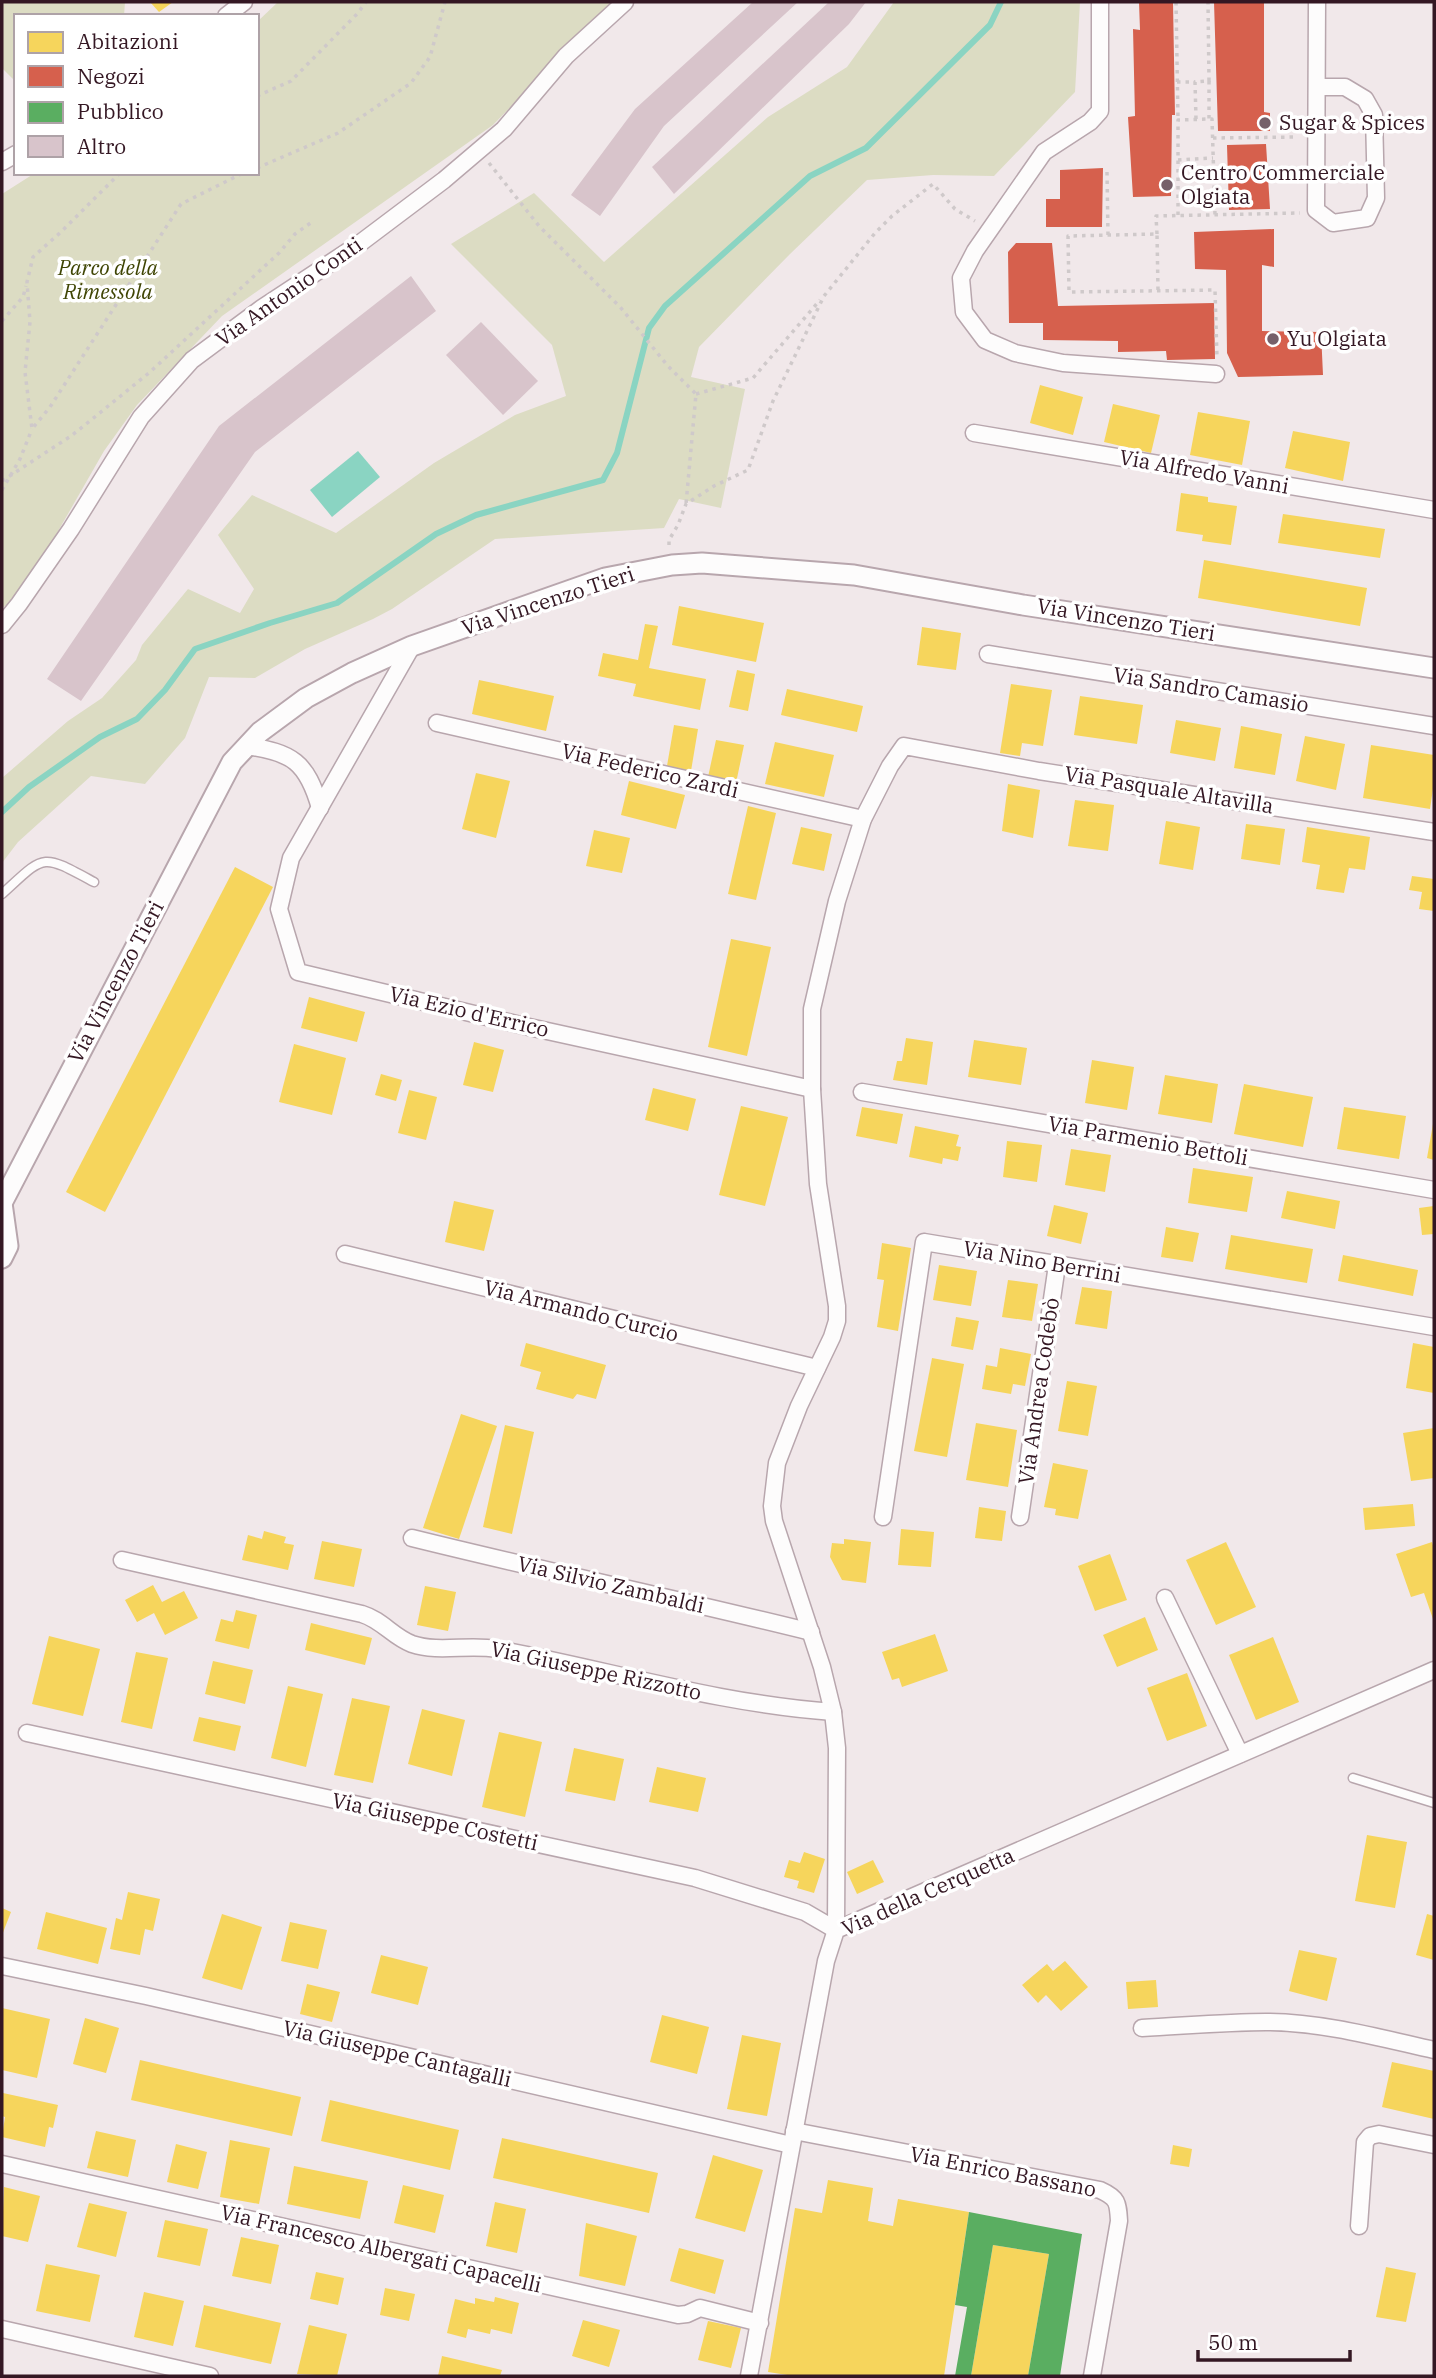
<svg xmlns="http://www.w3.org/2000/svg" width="1436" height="2378" viewBox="0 0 1436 2378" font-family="'IBM Plex Serif',serif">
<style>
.green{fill:#dcdcc3}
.water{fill:#8ad4c2}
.homes{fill:#f6d55c}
.shops{fill:#d6604d}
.public{fill:#5aae61}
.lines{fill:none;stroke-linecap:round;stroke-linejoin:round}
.stream{stroke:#8ad4c2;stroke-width:6}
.building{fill:#d8c4cb}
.service-casing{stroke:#b8a6ad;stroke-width:11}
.minor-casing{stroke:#b8a6ad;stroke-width:19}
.tertiary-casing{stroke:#b8a6ad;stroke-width:23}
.path{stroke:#cfc9ca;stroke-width:3.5;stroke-dasharray:3.5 5;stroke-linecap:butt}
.service{stroke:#fdfcfc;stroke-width:8}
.minor{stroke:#fdfcfc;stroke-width:16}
.tertiary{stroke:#fdfcfc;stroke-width:19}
.poi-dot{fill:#766069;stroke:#fff;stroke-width:2.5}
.labels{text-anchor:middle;stroke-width:7;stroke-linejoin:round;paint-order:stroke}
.poi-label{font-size:21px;fill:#341723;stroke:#fff;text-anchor:start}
.park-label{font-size:21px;font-style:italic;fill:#3f4504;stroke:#fff}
.street-label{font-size:21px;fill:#341723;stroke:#fff}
</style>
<rect width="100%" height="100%" fill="#f1e8ea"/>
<g class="green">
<polygon points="2,2 125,2 124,16 16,16 16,82 2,68"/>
<polygon points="278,2 612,2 493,125 222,316 137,405 104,451 22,594 2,608 2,194 35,173 257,173 257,22"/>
<polygon points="894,2 1080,2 1075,92 994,176 933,175 867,180 790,254 699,347 691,377 745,389 721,508 679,499 664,528 495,539 392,609 373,619 305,649 255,678 209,677 185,738 145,784 91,776 18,842 2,863 2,778 68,721 102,698 136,660 142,645 188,589 240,613 254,589 218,535 252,495 336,533 434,463 515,415 566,396 552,345 451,244 534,193 604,262 768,117 847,67"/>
</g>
<polygon class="water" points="358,451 380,477 332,517 310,490"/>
<g class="homes">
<polygon points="150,2 173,2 159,12"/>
<polygon points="1040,385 1083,397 1073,435 1030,423"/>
<polygon points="1113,404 1160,415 1151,453 1104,442"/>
<polygon points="1198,412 1250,421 1242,465 1190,455"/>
<polygon points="1293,431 1350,442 1343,481 1285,468"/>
<polygon points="1181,493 1208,497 1208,502 1237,506 1231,545 1202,541 1203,535 1176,531"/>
<polygon points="1283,514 1385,529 1380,558 1278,543"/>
<polygon points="1204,560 1367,588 1360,626 1198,598"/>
<polygon points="679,606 764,623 756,662 672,645"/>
<polygon points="645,624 658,626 649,668 706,679 700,710 633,696 636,684 598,676 603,653 638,660"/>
<polygon points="922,627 961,633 956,670 917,665"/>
<polygon points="737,670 755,674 748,711 729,707"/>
<polygon points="479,680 554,696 546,731 472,714"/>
<polygon points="1011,684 1052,690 1043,746 1022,743 1020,756 1000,753"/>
<polygon points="787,689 863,706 857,732 781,715"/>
<polygon points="1080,696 1143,705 1137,744 1074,735"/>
<polygon points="1176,720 1221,728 1215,761 1170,753"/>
<polygon points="674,725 698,729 691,771 667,766"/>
<polygon points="1241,726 1282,734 1275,775 1234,768"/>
<polygon points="1305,736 1345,744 1336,790 1296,781"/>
<polygon points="716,740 744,745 736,783 708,777"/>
<polygon points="775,742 834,755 824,797 765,784"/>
<polygon points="1371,745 1434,755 1434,782 1430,809 1363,798"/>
<polygon points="476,773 510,781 496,838 462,829"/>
<polygon points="629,781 685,795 676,829 621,815"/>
<polygon points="1008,784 1040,790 1033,838 1002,831"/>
<polygon points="1075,800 1114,805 1108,851 1068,846"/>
<polygon points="748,806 776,813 756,900 728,894"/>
<polygon points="1166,821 1200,827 1193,870 1159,864"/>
<polygon points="1246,824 1285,829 1280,865 1241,859"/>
<polygon points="801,827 832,834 824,871 792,864"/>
<polygon points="1307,827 1370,837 1365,870 1349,868 1344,893 1316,889 1320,865 1302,862"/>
<polygon points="594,830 630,838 622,873 586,866"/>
<polygon points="235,867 273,887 105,1212 66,1192"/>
<polygon points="1412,876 1434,879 1434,911 1419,909 1422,892 1409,890"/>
<polygon points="731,939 771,947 747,1056 708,1047"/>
<polygon points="309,997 365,1012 357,1042 301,1028"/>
<polygon points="906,1038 933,1042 927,1085 893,1080 897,1061 902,1061"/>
<polygon points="974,1040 1027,1048 1021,1085 968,1077"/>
<polygon points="474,1042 504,1050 493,1092 463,1085"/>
<polygon points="294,1044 346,1058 332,1115 279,1102"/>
<polygon points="1092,1060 1134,1067 1127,1110 1085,1103"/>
<polygon points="381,1074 402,1080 396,1101 375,1095"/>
<polygon points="1165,1075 1218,1084 1212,1123 1158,1114"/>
<polygon points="1244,1084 1313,1097 1303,1147 1234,1134"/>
<polygon points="653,1088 696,1099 688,1131 645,1120"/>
<polygon points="409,1090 437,1097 426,1140 398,1133"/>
<polygon points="741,1106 788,1117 765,1206 719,1195"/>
<polygon points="862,1107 903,1114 897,1144 856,1136"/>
<polygon points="1344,1107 1406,1116 1399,1159 1337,1149"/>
<polygon points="1433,1124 1434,1124 1434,1160 1427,1158"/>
<polygon points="915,1126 959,1135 956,1146 961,1147 958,1161 943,1158 942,1164 909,1157"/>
<polygon points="1007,1141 1042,1145 1037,1182 1003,1177"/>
<polygon points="1071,1149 1111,1155 1105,1192 1065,1185"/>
<polygon points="1193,1168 1253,1177 1247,1212 1188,1203"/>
<polygon points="1287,1191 1340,1201 1335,1229 1281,1218"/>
<polygon points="454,1201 494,1210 484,1251 445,1242"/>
<polygon points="1054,1205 1088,1213 1081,1244 1047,1236"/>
<polygon points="1434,1206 1434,1234 1422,1235 1419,1208"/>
<polygon points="1166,1227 1199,1233 1193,1262 1161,1257"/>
<polygon points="1231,1235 1313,1249 1307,1283 1225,1269"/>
<polygon points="882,1243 911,1248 898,1331 877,1327 884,1280 877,1279"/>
<polygon points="1343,1255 1418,1270 1413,1296 1338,1281"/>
<polygon points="939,1265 977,1271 971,1306 933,1300"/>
<polygon points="1008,1280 1038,1284 1032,1321 1002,1317"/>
<polygon points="1082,1287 1112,1291 1107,1329 1075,1324"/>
<polygon points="956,1317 979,1321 973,1350 951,1346"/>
<polygon points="526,1343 606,1365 596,1399 577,1394 573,1399 536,1389 541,1372 520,1366"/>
<polygon points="1413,1343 1434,1347 1434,1393 1406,1388"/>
<polygon points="1000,1348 1031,1354 1025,1386 1013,1384 1011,1394 982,1389 986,1365 997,1367"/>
<polygon points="932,1358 964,1364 947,1457 914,1451"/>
<polygon points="1067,1381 1097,1386 1088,1436 1058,1431"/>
<polygon points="461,1414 497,1426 459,1539 423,1528"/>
<polygon points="976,1423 1017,1430 1008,1487 966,1480"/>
<polygon points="505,1425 534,1432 512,1534 483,1527"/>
<polygon points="1434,1428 1434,1478 1411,1481 1403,1433"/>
<polygon points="1053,1463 1088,1470 1078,1519 1055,1515 1056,1509 1044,1507"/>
<polygon points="1413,1504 1415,1526 1365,1530 1363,1508"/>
<polygon points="979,1507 1006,1511 1002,1541 975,1538"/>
<polygon points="901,1529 934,1532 931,1567 898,1565"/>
<polygon points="264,1531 286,1537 284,1543 294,1545 288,1570 242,1560 248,1535 262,1539"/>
<polygon points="844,1539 871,1542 866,1583 842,1580 830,1557 832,1543 844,1544"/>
<polygon points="322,1541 362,1549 354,1587 314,1579"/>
<polygon points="1226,1542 1256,1607 1216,1625 1186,1560"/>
<polygon points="1432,1542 1434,1549 1434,1622 1424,1593 1411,1597 1396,1554"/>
<polygon points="1110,1554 1127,1600 1095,1611 1078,1566"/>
<polygon points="153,1585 162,1602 184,1591 198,1618 165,1635 154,1613 137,1622 125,1600"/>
<polygon points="425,1586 456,1592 448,1631 417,1625"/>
<polygon points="236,1610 257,1615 249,1649 215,1641 221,1619 233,1622"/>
<polygon points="1145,1617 1158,1650 1117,1667 1103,1635"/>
<polygon points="311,1623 372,1638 365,1665 305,1650"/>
<polygon points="935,1634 948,1671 902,1687 899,1678 892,1680 882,1652"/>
<polygon points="49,1636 100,1649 83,1716 32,1704"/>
<polygon points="1273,1637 1299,1702 1256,1720 1229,1655"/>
<polygon points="136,1652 168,1658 152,1729 121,1722"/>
<polygon points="213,1661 253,1670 245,1704 205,1694"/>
<polygon points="1187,1673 1207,1726 1167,1741 1147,1688"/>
<polygon points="288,1686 323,1694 306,1767 271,1758"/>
<polygon points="352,1698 390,1706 373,1783 334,1775"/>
<polygon points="422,1709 465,1720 452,1776 408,1764"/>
<polygon points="199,1717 241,1726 235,1751 193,1741"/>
<polygon points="499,1732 542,1742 525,1817 482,1807"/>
<polygon points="574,1748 624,1759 615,1801 565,1791"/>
<polygon points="657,1767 706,1778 698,1812 649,1802"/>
<polygon points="1367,1835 1407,1842 1395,1908 1355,1901"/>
<polygon points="804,1852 825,1859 814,1893 797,1888 799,1881 784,1877 789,1860 800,1863"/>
<polygon points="873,1860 884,1882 857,1894 847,1872"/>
<polygon points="128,1892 160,1899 153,1931 145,1929 140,1955 110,1949 116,1918 122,1920"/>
<polygon points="2,1908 11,1912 2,1935"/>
<polygon points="46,1912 107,1928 98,1964 37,1949"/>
<polygon points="222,1914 262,1927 242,1990 202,1978"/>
<polygon points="1427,1914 1434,1916 1434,1960 1416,1955"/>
<polygon points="290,1922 327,1930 318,1969 281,1961"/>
<polygon points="1299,1950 1337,1958 1327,2001 1289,1991"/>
<polygon points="381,1955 428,1967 418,2005 371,1993"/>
<polygon points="1065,1961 1088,1987 1061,2011 1046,1995 1038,2003 1022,1985 1047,1964 1053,1971"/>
<polygon points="1156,1980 1158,2007 1128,2009 1126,1982"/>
<polygon points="307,1984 340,1992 332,2022 300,2014"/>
<polygon points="2,2008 50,2019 37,2078 2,2070"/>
<polygon points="662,2015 709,2027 697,2074 650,2062"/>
<polygon points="85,2018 119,2028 106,2073 73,2064"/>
<polygon points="742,2035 781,2043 767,2116 727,2109"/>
<polygon points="140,2060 301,2097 292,2136 131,2100"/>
<polygon points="1392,2062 1434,2071 1434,2119 1382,2107"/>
<polygon points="3,2093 58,2105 53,2128 49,2127 45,2147 2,2137 5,2117 2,2116"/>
<polygon points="330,2100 459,2130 450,2170 321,2141"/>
<polygon points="96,2131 136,2140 128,2177 87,2168"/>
<polygon points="502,2138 658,2173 649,2213 493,2178"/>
<polygon points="230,2140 270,2148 259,2204 220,2197"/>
<polygon points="176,2144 207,2152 198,2189 167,2182"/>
<polygon points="1173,2145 1192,2149 1189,2167 1170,2164"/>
<polygon points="713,2155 763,2170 745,2232 695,2218"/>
<polygon points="294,2166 368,2181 360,2219 287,2204"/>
<polygon points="828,2180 873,2188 868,2221 893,2226 898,2199 969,2212 944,2376 794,2376 768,2372 795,2208 822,2213"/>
<polygon points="403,2185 444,2195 435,2233 394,2223"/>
<polygon points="4,2187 40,2196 28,2242 2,2236"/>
<polygon points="495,2202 526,2209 517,2253 486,2246"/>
<polygon points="89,2203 127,2212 116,2257 77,2247"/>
<polygon points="165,2220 208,2229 200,2266 157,2257"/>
<polygon points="586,2223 637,2236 625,2286 579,2276"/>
<polygon points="241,2237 279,2245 271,2284 232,2276"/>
<polygon points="993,2245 1049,2254 1028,2376 971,2376"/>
<polygon points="679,2248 724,2260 715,2294 670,2281"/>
<polygon points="46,2264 100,2275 90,2322 36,2311"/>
<polygon points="1386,2267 1416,2273 1406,2322 1376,2317"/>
<polygon points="316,2272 344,2278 338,2305 310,2299"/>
<polygon points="385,2288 415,2294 409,2321 380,2315"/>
<polygon points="144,2292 184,2301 173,2346 134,2337"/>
<polygon points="495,2297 519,2303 512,2334 491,2329 490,2334 468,2329 466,2338 447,2333 455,2299 475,2304 475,2298 494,2302"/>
<polygon points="204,2305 281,2323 271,2364 195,2347"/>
<polygon points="583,2320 620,2330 609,2367 572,2356"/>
<polygon points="708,2321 741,2328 731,2368 698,2360"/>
<polygon points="309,2325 347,2334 337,2376 297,2374"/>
<polygon points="442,2356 502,2370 500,2376 438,2376"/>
</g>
<g class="shops">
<polygon points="1139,2 1173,2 1175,115 1172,115 1171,196 1133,197 1128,117 1135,116 1133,29 1140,30"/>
<polygon points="1214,2 1264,2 1264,112 1270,113 1270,131 1218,131"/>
<polygon points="1266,144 1270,209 1229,210 1227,145"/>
<polygon points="1103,168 1102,227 1046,227 1046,199 1060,199 1060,170"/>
<polygon points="1274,229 1274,267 1262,265 1262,331 1321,332 1323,375 1238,377 1227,353 1226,270 1195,269 1194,232"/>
<polygon points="1016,243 1052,243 1058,306 1214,303 1215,359 1167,360 1166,351 1118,352 1118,341 1043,340 1043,323 1009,323 1008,252"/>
</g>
<polygon class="public" points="969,2212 1082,2234 1060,2376 1028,2376 1049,2254 993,2245 971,2376 955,2376 967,2307 955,2305"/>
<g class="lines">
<polyline class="stream" points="2,812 29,787 100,737 137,719 165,690 195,649 270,623 337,603 436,534 476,515 603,480 617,453 649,328 665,306 810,176 866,148 990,25 1001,2"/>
</g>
<g class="building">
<polygon points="753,2 798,2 664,126 600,216 571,195 635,109"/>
<polygon points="829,2 866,2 849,24 674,194 652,167"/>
<polygon points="411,276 436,311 255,452 81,701 47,679 219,426"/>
<polygon points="481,322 538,381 503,415 446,355"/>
</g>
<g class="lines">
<g class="service-casing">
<g id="service">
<path d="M2,894C46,854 40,853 94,882"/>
<polyline points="1353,1778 1434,1803"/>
</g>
</g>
<g class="minor-casing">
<g id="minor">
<polyline points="1100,2 1100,111 1090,122 1044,152 975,251 961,278 964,312 985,340 1015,353 1063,363 1216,374"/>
<polyline points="1317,2 1316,210 1333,223 1367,218 1376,198 1374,115 1365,99 1345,87 1318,87"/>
<polyline points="226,16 244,2"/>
<polyline points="2,162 16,154"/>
<polyline points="974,433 1434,510"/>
<polyline points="2,625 19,604 71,529 141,417 192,360 262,308 359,244 444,180 504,129 566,56 625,2"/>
<polyline points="412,646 291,858 279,909 298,972 529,1027 812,1089"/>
<polyline points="988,654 1434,726"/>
<polyline points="437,723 863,819"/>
<path d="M246,746C292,752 307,762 320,808"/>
<polyline points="862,1092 1434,1190"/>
<polyline points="345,1254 817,1368"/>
<polyline points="883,1517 924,1242 1434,1327"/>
<polyline points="1020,1517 1057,1265"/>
<path d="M412,1538C545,1571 678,1599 811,1632"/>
<path d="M122,1560L362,1614C382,1620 393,1637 412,1644C439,1653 468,1644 497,1649C609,1670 719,1704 833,1712"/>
<polyline points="1165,1598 1240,1754"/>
<polyline points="27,1733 695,1878 805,1912 836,1930"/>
<polyline points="836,1930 837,1748 833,1712 822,1667 774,1521 772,1506 777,1463 799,1406 832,1337 837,1321 837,1306 818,1184 812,1089 812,1009 837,901 863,819 890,766 904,746 1039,771 1434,832"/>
<polyline points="2,1966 146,1996 791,2145"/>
<path d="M1142,2028C1183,2026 1225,2022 1266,2022C1322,2022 1380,2038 1434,2050"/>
<path d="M794,2131L1100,2190C1118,2198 1118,2203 1119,2221L1092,2376"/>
<polyline points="2,2164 678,2315 687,2314 700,2308 760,2323"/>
<polyline points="1359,2226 1365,2142 1370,2136 1379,2134 1434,2145"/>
<polyline points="2,2329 210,2376"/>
<polyline points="749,2376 826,1961 836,1930 1434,1670"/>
</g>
</g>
<g class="tertiary-casing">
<g id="tertiary">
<polyline points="2,1203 232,762 260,732 306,698 352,673 412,646 605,578 672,565 702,563 854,575 1023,605 1434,668"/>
<polyline points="2,1258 8,1246 2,1203"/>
</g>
</g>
<g class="path">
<polyline points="1176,2 1178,119"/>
<polyline points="1209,81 1209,119"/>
<polyline points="1177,82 1195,82"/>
<polyline points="257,96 291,81 357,14 366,2"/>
<polyline points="1196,119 1195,82 1209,81 1208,2"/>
<polyline points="1213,138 1298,137"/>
<polyline points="1178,160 1213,158"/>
<polyline points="489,163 539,226 621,308 667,365 696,394 686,504"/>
<polyline points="257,168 338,133 411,83 430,57 445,2"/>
<polyline points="1107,172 1108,235"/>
<polyline points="120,173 62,231 33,257 27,282 30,322 25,372 32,429 50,407 181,204 243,173"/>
<polyline points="1178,215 1178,120 1209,119 1212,119 1215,215"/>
<polyline points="1157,234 1156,216 1300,213"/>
<polyline points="1158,290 1157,234 1068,236 1069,292 1215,290 1217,358"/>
<polyline points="2,321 23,297 26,286"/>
<polyline points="696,394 753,378 820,300"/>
<polyline points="2,481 71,436 96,416 150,372 279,253 295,234 312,222"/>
<polyline points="2,490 20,459 32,429"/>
<polyline points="669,545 669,540 678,525 686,504 714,486 748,470 773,401 824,296 875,233 892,216 933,184 955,209 975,221"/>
</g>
<use href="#service" class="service"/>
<use href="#minor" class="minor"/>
<use href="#tertiary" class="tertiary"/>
</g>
<g class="poi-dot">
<circle cx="1265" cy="123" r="7"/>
<circle cx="1167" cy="185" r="7"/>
<circle cx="1273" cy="339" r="7"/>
</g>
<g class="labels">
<g class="poi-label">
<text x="1279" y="130">Sugar &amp; Spices</text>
<text x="1181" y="180">Centro Commerciale<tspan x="1181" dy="24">Olgiata</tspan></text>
<text x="1287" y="346">Yu Olgiata</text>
</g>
<g class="park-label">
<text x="108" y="275">Parco della<tspan x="108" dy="24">Rimessola</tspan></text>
</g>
<g class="street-label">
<text transform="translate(289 292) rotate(-35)" y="7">Via Antonio Conti</text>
<text transform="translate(1204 472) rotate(10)" y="7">Via Alfredo Vanni</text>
<text transform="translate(548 601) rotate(-18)" y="7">Via Vincenzo Tieri</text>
<text transform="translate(1126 620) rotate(9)" y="7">Via Vincenzo Tieri</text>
<text transform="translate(1211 690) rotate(9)" y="7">Via Sandro Camasio</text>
<text transform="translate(650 771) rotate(13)" y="7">Via Federico Zardi</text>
<text transform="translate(1169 790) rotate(9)" y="7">Via Pasquale Altavilla</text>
<text transform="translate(116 982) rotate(-62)" y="7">Via Vincenzo Tieri</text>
<text transform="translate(469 1012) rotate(13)" y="7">Via Ezio d'Errico</text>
<text transform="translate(1148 1141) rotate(10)" y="7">Via Parmenio Bettoli</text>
<text transform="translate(1042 1262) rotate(10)" y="7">Via Nino Berrini</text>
<text transform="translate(581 1311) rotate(14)" y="7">Via Armando Curcio</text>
<text transform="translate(1039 1391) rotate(-82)" y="7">Via Andrea Codebò</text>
<text transform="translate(611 1585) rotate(13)" y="7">Via Silvio Zambaldi</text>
<text transform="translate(596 1671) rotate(12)" y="7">Via Giuseppe Rizzotto</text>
<text transform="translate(435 1822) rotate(12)" y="7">Via Giuseppe Costetti</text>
<text transform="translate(928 1892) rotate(-24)" y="7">Via della Cerquetta</text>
<text transform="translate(397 2054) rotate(13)" y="7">Via Giuseppe Cantagalli</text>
<text transform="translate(1003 2172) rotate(11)" y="7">Via Enrico Bassano</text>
<text transform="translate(381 2249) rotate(13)" y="7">Via Francesco Albergati Capacelli</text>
</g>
</g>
<rect width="1436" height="2378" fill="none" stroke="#341723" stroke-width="7"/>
<rect x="14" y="14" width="245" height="161" fill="#ffffff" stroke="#aea2a7" stroke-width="2"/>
<rect x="28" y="32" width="35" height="21" fill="#f6d55c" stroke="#aea2a7" stroke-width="2"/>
<text x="77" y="49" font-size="21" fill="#341723">Abitazioni</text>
<rect x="28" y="66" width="35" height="21" fill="#d6604d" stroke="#aea2a7" stroke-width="2"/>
<text x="77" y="84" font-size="21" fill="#341723">Negozi</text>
<rect x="28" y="102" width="35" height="21" fill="#5aae61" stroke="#aea2a7" stroke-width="2"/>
<text x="77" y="119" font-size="21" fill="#341723">Pubblico</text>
<rect x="28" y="136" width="35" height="21" fill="#d8c4cb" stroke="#aea2a7" stroke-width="2"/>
<text x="77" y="154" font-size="21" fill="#341723">Altro</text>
<path d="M1198 2350v10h152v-10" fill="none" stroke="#341723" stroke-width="3.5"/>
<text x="1208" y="2350" font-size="21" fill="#341723" stroke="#ffffff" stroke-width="5" paint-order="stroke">50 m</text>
</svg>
